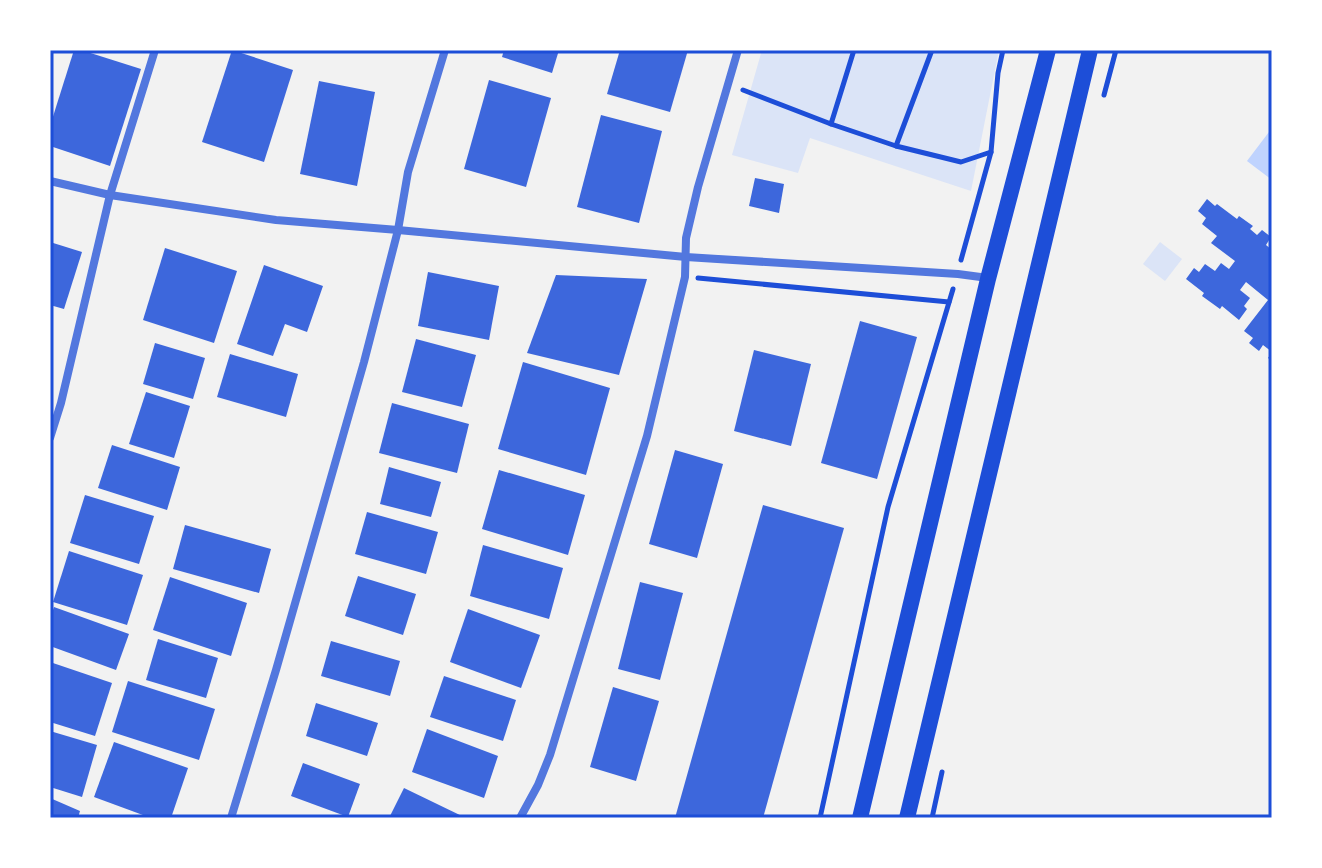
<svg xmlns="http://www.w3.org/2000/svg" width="1322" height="868" viewBox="0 0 1322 868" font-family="Karla,sans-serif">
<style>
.green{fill:#dbe4f7}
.water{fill:#bfd3fe}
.building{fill:#3d67dc}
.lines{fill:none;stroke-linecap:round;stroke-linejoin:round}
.path{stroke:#1d4ed8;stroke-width:5}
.minor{stroke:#5277de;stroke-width:8}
.secondary{stroke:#1d4ed8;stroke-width:16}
.neatline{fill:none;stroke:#1d4ed8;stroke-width:3}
</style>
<rect width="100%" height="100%" fill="#f2f2f2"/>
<g class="green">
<polygon points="762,50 999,50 971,191 810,138 798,173 732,155"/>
<polygon points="1160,242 1182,259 1165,281 1143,264"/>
</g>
<polygon class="water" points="1272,128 1272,180 1247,161"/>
<g class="building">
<polygon points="74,50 81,50 141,69 110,166 50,146 50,126"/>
<polygon points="232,50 293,70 264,162 202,142"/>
<polygon points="504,50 559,50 552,73 502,57"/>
<polygon points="620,50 688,50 670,112 607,94"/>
<polygon points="489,80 551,98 526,187 464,169"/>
<polygon points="319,81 375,92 357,186 300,174"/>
<polygon points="601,115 662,131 639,223 577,207"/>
<polygon points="755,178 784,184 779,213 749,206"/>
<polygon points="1207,199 1215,206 1217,204 1237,219 1239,216 1253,226 1250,229 1257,235 1262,230 1271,237 1266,245 1272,250 1272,361 1268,358 1272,352 1263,345 1259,351 1249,343 1253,338 1244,331 1268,300 1246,282 1240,290 1250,298 1244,306 1247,309 1239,320 1222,306 1220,309 1202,296 1204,293 1186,279 1194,268 1199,272 1205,264 1215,271 1221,263 1229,269 1235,261 1211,243 1217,236 1202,224 1206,218 1198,211"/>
<polygon points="50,242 82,252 64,309 50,305"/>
<polygon points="165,248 237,271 214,343 143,320"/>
<polygon points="264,265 323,286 307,332 285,324 273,356 237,344"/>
<polygon points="428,272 499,286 489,340 418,326"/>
<polygon points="556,275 647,279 619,375 527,353"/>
<polygon points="860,321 917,337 877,479 821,463"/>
<polygon points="416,339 476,355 462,407 402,392"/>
<polygon points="155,343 205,358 193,399 143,384"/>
<polygon points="754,350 811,364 791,446 734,431"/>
<polygon points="230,354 298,374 286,417 217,397"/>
<polygon points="523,362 610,388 586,475 498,449"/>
<polygon points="146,392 190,406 174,458 129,444"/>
<polygon points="392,403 469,424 457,473 379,453"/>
<polygon points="112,445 180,467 167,510 98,488"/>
<polygon points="675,450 723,464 697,558 649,544"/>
<polygon points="389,467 441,482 431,517 380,504"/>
<polygon points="499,470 585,495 568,555 482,529"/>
<polygon points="85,495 154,516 139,564 70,543"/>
<polygon points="763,505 844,528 763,818 675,818"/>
<polygon points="367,512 438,532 426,574 355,554"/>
<polygon points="185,525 271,549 259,593 173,569"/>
<polygon points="483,545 563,568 549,619 470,596"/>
<polygon points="69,551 143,575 127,625 53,602"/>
<polygon points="358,576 416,594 403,635 345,616"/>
<polygon points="170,577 247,603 231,656 153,630"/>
<polygon points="640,582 683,593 660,680 618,669"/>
<polygon points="54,607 129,634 116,670 50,646 50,619"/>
<polygon points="468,609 540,635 521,688 450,662"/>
<polygon points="158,639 218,658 206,698 146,680"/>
<polygon points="331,641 400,661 390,696 321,676"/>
<polygon points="50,662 112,683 95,736 50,722"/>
<polygon points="444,676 516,700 503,741 430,717"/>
<polygon points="128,681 215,709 199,760 112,732"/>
<polygon points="613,687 659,701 636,781 590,767"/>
<polygon points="316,703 378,723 367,756 306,736"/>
<polygon points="427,729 498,756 484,798 412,772"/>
<polygon points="50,731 97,745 82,797 50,787"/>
<polygon points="114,742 188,768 171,818 151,818 94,797"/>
<polygon points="303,763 360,784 348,817 291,796"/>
<polygon points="404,788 466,818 389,818"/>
<polygon points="50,798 80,811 78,818 50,818"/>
</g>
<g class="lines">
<g class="path">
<polyline points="743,90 831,124 854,50"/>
<polyline points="1104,95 1116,50"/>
<polyline points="831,124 896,146 961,162 991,152"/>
<polyline points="896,146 932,50"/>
<polyline points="961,260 991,152 998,73 1003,50"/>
<polyline points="698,278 949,302"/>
<polyline points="820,818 888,507 953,289"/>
<polyline points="932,818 942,772"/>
</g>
<g class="minor">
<polyline points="50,181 110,195 276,220 398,230 686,257 958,274 988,278"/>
<polyline points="50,438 61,403 110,195 155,50"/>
<polyline points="231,818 276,670 364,362 398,230 408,172 445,50"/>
<polyline points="520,818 538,785 550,755 647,436 685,277 686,238 698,187 738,50"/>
</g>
<g class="secondary">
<polyline points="860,818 988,279 1048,50"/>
<polyline points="907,818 1090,50"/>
</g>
</g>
<rect width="1322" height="868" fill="none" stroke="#ffffff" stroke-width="104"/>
<rect x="52" y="52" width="1218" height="764" class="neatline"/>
</svg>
